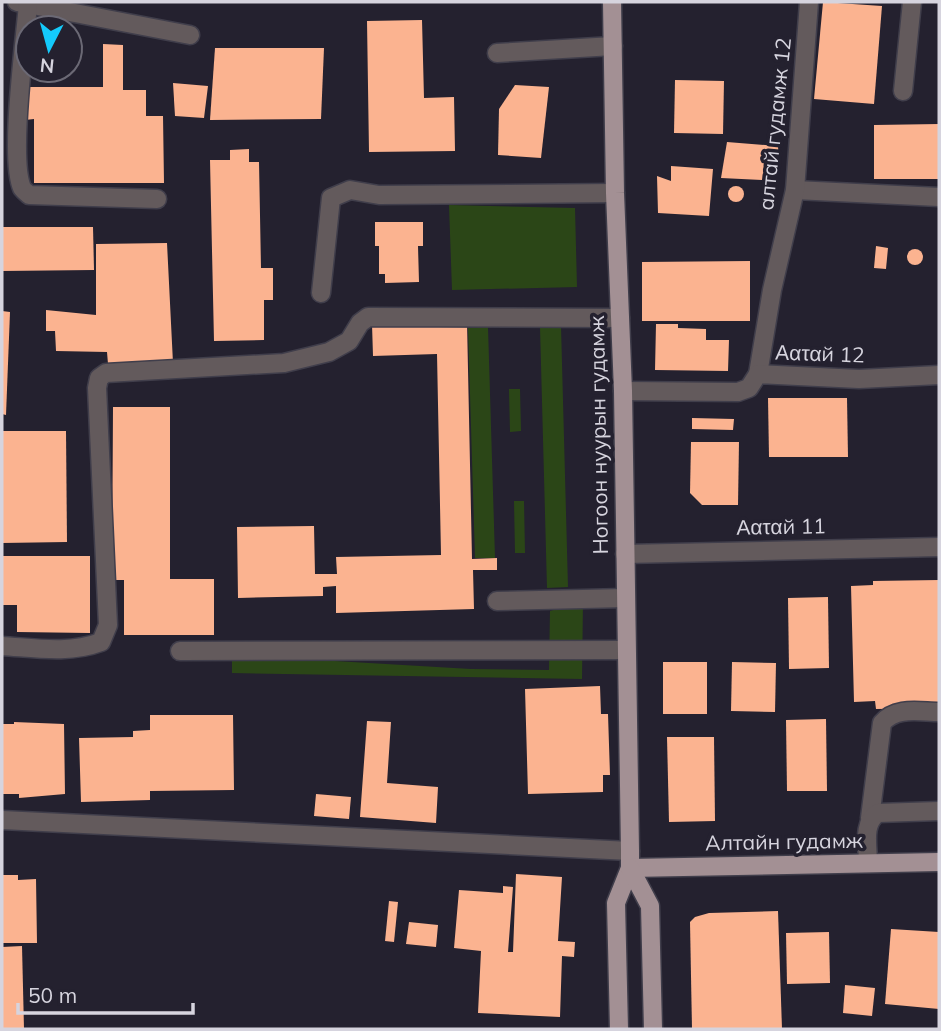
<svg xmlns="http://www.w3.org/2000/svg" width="941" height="1031" viewBox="0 0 941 1031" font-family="Mulish,sans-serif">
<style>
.green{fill:#2b4617}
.building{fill:#fbb390}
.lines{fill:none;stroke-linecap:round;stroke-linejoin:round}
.minor-casing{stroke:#403e4b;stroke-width:21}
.major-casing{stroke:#403e4b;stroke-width:21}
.minor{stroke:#635a5c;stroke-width:18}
.major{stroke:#a39094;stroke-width:18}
.labels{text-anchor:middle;stroke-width:7;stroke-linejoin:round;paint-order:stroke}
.street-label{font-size:21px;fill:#d6d4de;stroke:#24212f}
</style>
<rect width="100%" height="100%" fill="#24212f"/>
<g class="green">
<polygon points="449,205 575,208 577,287 452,290"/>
<polygon points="561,326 568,587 547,588 540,327"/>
<polygon points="488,327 495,558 475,558 468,328"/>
<polygon points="509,389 520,389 521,431 510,432"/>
<polygon points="514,501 524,501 525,553 515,553"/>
<polygon points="583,601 582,679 232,673 232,655 471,669 549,670 550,611"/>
</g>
<g class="building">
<polygon points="823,2 882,6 874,104 814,99"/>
<polygon points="422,20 424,98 454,97 455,151 369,152 367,21"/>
<polygon points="103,44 123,45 123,90 146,90 146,116 163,116 164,183 34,183 34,119 25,120 25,87 103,87"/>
<polygon points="215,48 324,48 321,119 210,120"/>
<polygon points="675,80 724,81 723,134 674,133"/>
<polygon points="173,83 208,86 204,118 175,116"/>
<polygon points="515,85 549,87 541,158 498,155 499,109"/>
<polygon points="939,124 939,179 874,179 874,125"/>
<polygon points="727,142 778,146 779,162 762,180 721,178"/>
<polygon points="249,149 249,162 259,162 261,268 273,268 273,300 264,300 264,340 214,341 210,160 230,160 230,150"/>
<polygon points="671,166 713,169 709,216 658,213 657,176 671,181"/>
<circle cx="736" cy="194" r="8"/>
<polygon points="375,222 423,222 423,246 418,246 419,282 385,283 385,274 379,274 379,246 375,246"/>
<polygon points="3,227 93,227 94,270 2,271"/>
<polygon points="167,243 173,363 108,364 107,352 56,351 55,331 46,331 46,310 96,315 96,244"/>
<polygon points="876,246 888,248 886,269 874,268"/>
<circle cx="915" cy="257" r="8"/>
<polygon points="750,261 750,321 642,321 642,262"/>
<polygon points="2,311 10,312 6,415 2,414"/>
<polygon points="467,322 472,559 497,558 497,570 473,570 474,609 336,613 336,586 323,587 323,596 238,598 237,527 314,526 315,574 337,574 336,557 441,555 437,354 373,356 372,324"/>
<polygon points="656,324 678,324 678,328 706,329 706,340 729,340 728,371 655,370"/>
<polygon points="768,398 847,398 848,457 769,457"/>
<polygon points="113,407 170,407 170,579 214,579 214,635 124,635 124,580 112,580"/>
<polygon points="692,418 734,419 733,430 692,429"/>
<polygon points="2,431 66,431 67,542 2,543"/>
<polygon points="691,442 739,442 738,505 702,505 690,493"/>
<polygon points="2,556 90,556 90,633 17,632 17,605 2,605"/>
<polygon points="939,580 939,708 876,709 875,701 854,702 851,586 873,585 873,581"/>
<polygon points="828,597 829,668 789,669 788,598"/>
<rect x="663" y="662" width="44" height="52"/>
<polygon points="732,662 776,663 775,712 731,711"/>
<polygon points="600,686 601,714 608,714 610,775 603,775 603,792 528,794 525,689"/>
<polygon points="150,715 233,715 234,790 150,791 150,800 81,802 79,738 133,737 133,731 150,730"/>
<polygon points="826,719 827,791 787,791 786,720"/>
<polygon points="367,721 391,722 387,783 438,787 436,823 360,817"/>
<polygon points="14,722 64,724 65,794 19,798 19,794 2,794 2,724 14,724"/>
<polygon points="667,737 714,737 715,821 669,822"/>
<polygon points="316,794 351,797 349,819 314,816"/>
<polygon points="516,874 562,877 558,941 575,942 574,957 562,956 560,1017 478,1013 481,951 454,948 459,890 503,893 503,886 513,887 508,952 513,952"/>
<polygon points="2,875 18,875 18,880 36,879 37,943 2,943"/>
<polygon points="389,901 398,902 394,942 385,941"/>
<polygon points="778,911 782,1029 692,1029 690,922 695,917 709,913"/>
<polygon points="409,922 438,925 436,947 406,944"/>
<polygon points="891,929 939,932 939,1009 885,1004"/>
<polygon points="829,932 830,983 787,984 786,933"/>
<polygon points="22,946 24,1029 2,1029 2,947"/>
<polygon points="845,985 875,988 872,1016 843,1013"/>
</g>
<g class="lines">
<g class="minor-casing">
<g id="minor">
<polyline points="17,2 190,35"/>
<path d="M28,4C25,41 9,158 22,188C23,190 27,193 29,195L157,199"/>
<polyline points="497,53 613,46"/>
<polyline points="903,91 912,2"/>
<polyline points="795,190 939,197"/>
<polyline points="321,293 331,198 350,190 379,195 615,193"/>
<polyline points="758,374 772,290 795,190 809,2"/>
<polyline points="623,391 738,392 749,388 758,374 859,379 939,375"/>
<polyline points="625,554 939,547"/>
<polyline points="497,601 625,598"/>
<path d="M2,646C35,648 69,654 101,642L108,625L97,388L99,378L106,373L284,363L329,352L349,341L360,323L368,317L620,318"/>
<polyline points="180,651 626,650"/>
<path d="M870,818L882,723C896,706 920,712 939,712"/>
<polyline points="2,820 630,851"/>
<path d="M868,863C868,846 862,823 878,813L939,811"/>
</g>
</g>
<g class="major-casing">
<g id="major">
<polyline points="612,2 615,193 623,391 630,851 630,868 616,903 619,1029"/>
<polyline points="630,868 939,862"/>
<polyline points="630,868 650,906 653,1029"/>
</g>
</g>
<use href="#minor" class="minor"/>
<use href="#major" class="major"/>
</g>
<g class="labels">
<g class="street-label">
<text transform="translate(775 124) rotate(-84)" y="7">алтай гудамж 12</text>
<text transform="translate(820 354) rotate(2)" y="7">Ααταй 12</text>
<text transform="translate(599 435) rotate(-91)" y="7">Ногоон нуурын гудамж</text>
<text transform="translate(781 527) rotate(-1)" y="7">Ααταй 11</text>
<text transform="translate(784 842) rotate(-1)" y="7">Алтайн гудамж</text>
</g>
</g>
<rect width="941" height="1031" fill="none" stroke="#d6d4de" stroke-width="7"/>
<g transform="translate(49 49) rotate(186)"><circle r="33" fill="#24212f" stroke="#6b6975" stroke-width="2"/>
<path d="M0-5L12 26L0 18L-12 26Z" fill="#14cafb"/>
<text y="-10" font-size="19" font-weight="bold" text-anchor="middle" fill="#d6d4de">N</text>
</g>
<path d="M18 1003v10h175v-10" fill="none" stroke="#d6d4de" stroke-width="3.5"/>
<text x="28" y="1003" font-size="21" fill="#d6d4de" stroke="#24212f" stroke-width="5" paint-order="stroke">50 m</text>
</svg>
